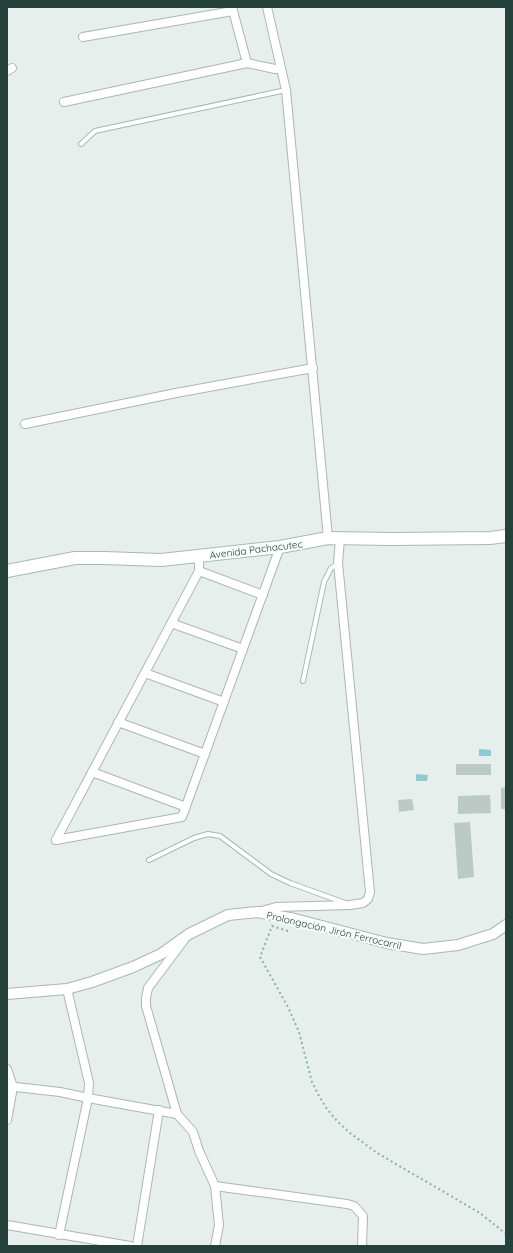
<svg xmlns="http://www.w3.org/2000/svg" width="513" height="1253" viewBox="0 0 513 1253" font-family="Quicksand,sans-serif">
<style>
.water{fill:#8ec9d4}
.building{fill:#bbcac4}
.lines{fill:none;stroke-linecap:round;stroke-linejoin:round}
.service-casing{stroke:#a8b8b2;stroke-width:6}
.minor-casing{stroke:#a8b8b2;stroke-width:10}
.tertiary-casing{stroke:#a8b8b2;stroke-width:12}
.secondary-casing{stroke:#a4bbb3;stroke-width:14}
.path{stroke:#86b3a5;stroke-width:2;stroke-dasharray:2 3;stroke-linecap:butt}
.service{stroke:#fff;stroke-width:4}
.minor{stroke:#fff;stroke-width:8}
.tertiary{stroke:#fff;stroke-width:10}
.secondary{stroke:#fff;stroke-width:12}
.labels{text-anchor:middle;stroke-width:4;stroke-linejoin:round;paint-order:stroke}
.street-label{font-size:10px;fill:#24423a;stroke:#f7fbf9}
</style>
<rect width="100%" height="100%" fill="#e6efeb"/>
<g class="water">
<polygon points="479,749 491,750 491,756 479,756"/>
<polygon points="416,774 428,775 427,781 416,781"/>
</g>
<g class="building">
<rect x="456" y="764" width="35" height="11"/>
<polygon points="506,787 506,809 501,809 501,788"/>
<polygon points="490,795 491,813 458,814 458,796"/>
<polygon points="412,799 414,810 399,812 398,800"/>
<polygon points="470,822 474,877 458,879 454,823"/>
</g>
<g class="lines">
<g class="service-casing">
<g id="service">
<polyline points="81,144 95,131 286,90"/>
<polyline points="303,681 324,582 331,568 338,564"/>
<polyline points="149,860 194,838 208,834 220,836 271,874 290,883 345,903"/>
</g>
</g>
<g class="minor-casing">
<g id="minor">
<polyline points="267,7 286,90 328,538"/>
<polyline points="83,37 233,11"/>
<polyline points="247,63 275,69 281,68"/>
<polyline points="7,71 12,68"/>
<polyline points="64,102 247,63 232,7"/>
<polyline points="25,424 176,393 313,368"/>
<polyline points="199,571 263,595"/>
<polyline points="171,623 243,649"/>
<polyline points="145,673 224,702"/>
<polyline points="118,722 205,754"/>
<polyline points="92,772 186,807"/>
<polyline points="56,840 182,817 280,547"/>
<polyline points="56,840 199,571 199,556"/>
<polyline points="258,912 276,907 350,905 363,903 368,899 370,892 338,563 340,539"/>
<polyline points="184,940 148,988 146,998 146,1006 177,1114 193,1132 199,1151 215,1186 219,1225 215,1246"/>
<polyline points="7,1069 13,1087 7,1120"/>
<polyline points="7,1086 60,1092 88,1098 177,1114"/>
<polyline points="215,1186 347,1204 354,1206 363,1216 362,1246"/>
<polyline points="7,1225 130,1246"/>
<polyline points="59,1235 88,1098 89,1083 67,989"/>
<polyline points="137,1246 159,1110"/>
</g>
</g>
<g class="tertiary-casing">
<polyline id="tertiary" points="7,994 67,989 92,982 133,967 161,954 189,934 228,915 257,912 295,919 387,943 423,949 458,945 493,934 506,925"/>
</g>
<g class="secondary-casing">
<polyline id="secondary" points="7,571 75,558 104,558 161,560 280,547 328,538 391,539 490,538 506,536"/>
</g>
<polyline class="path" points="288,931 272,926 260,957 288,1007 299,1032 312,1082 319,1096 327,1109 337,1121 350,1133 377,1153 480,1213 506,1234"/>
<use href="#service" class="service"/>
<use href="#minor" class="minor"/>
<use href="#tertiary" class="tertiary"/>
<use href="#secondary" class="secondary"/>
</g>
<g class="labels">
<g class="street-label">
<text transform="translate(256 549) rotate(-7)" y="4">Avenida Pachacutec</text>
<text transform="translate(334 930) rotate(13)" y="4">Prolongación Jirón Ferrocarril</text>
</g>
</g>
<rect width="513" height="1253" fill="none" stroke="#24423a" stroke-width="16"/>
</svg>
